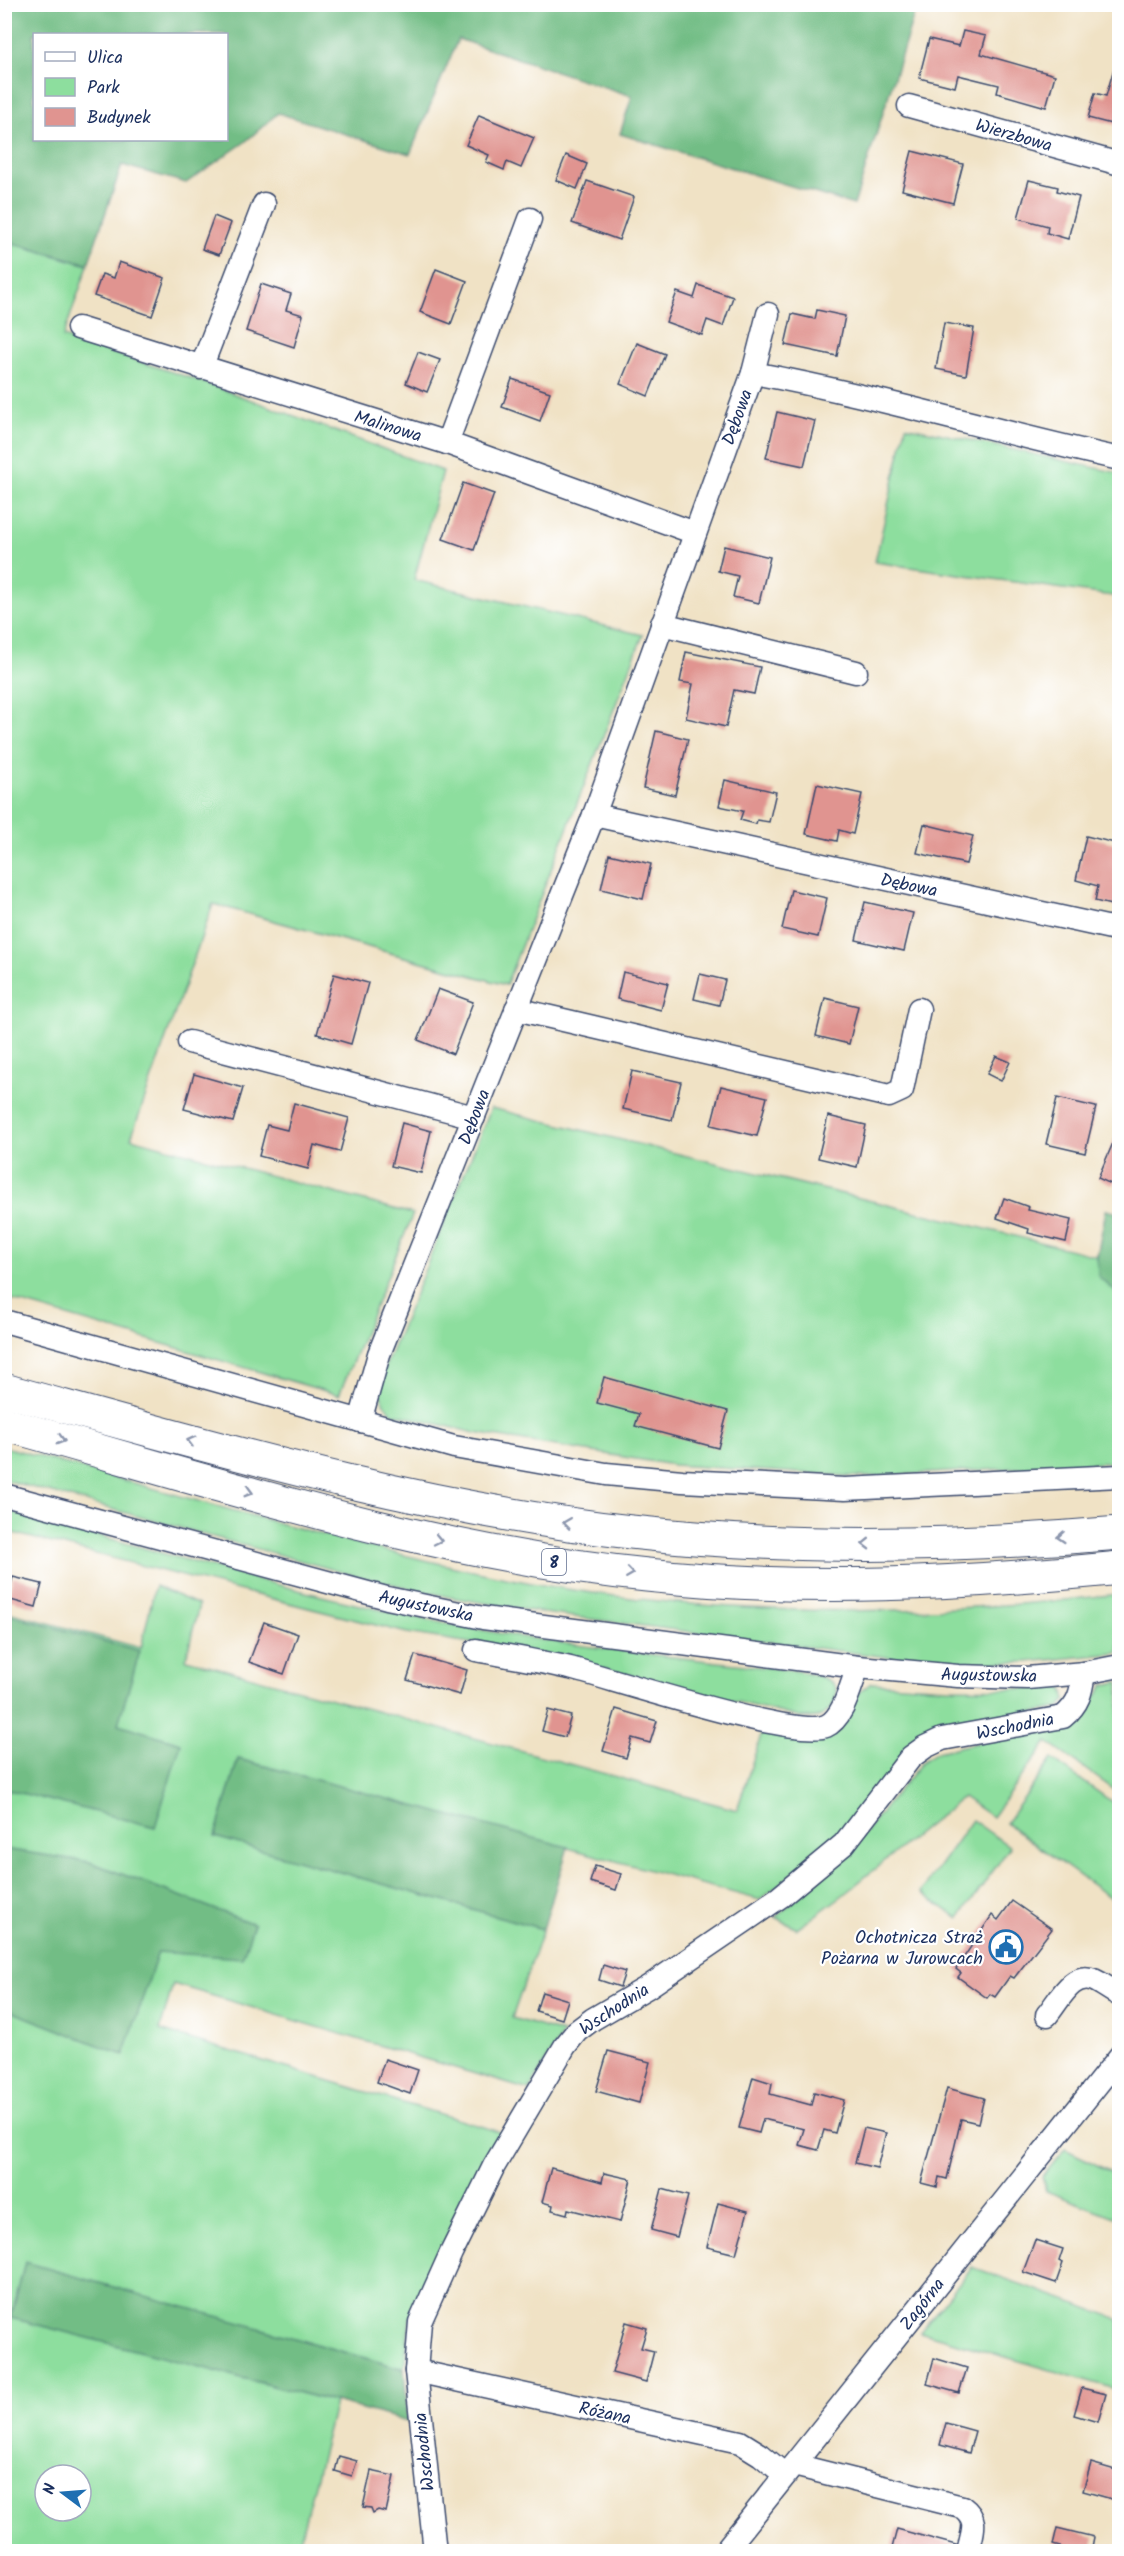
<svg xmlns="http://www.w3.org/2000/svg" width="1124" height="2556" viewBox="0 0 1124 2556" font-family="Kalam,sans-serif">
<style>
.green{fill:#8dde9e;stroke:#54867e;stroke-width:1.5;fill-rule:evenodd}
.forest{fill:#72bd85;stroke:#467672;stroke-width:1.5;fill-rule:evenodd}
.building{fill:#e09490}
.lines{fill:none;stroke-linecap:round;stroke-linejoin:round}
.minor-casing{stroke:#3b4a6d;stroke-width:25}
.highway-casing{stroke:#3b4a6d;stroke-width:35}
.minor{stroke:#fff;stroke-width:22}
.highway{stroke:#fff;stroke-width:33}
.oneway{stroke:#8d97ae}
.labels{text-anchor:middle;stroke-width:4.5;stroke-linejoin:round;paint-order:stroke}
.shield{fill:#fff;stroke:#5f6d8e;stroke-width:1.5}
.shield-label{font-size:16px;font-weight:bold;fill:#1b2f5e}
.street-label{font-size:18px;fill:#1b2f5e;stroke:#fff}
.poi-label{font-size:18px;fill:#1b2f5e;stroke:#fff;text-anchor:end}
</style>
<rect width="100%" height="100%" fill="#fff"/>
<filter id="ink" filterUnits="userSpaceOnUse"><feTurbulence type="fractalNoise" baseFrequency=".0167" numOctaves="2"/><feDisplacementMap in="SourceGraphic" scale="12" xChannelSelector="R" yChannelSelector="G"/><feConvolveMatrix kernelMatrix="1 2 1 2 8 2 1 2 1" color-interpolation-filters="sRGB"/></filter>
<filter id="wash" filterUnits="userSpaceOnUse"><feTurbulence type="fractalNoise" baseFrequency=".008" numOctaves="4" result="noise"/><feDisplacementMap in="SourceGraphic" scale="24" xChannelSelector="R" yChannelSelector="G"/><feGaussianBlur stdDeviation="1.35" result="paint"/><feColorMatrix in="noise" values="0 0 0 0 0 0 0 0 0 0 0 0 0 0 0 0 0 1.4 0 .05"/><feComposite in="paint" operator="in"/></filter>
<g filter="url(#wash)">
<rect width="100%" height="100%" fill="#f0e2c5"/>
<g class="green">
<polygon points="4,241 88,265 63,337 197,380 443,471 414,580 643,635 506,985 213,904 131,1138 413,1214 339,1395 5,1298"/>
<polygon points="906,426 1119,473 1119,597 875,562"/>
<polygon points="491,1108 1096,1256 1119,1213 1119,1462 863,1477 673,1465 475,1433 392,1413 383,1402 379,1382"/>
<path d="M5,1447C169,1492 334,1542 501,1577C699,1618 919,1619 1119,1594V1653L1027,1662L971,1663L918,1661L551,1614L449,1597L353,1575L5,1480Z"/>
<path d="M4,1510C158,1550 309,1599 465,1627C575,1648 686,1658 797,1671C808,1674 825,1676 833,1684C842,1694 831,1712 821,1716C816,1718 808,1718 802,1718L558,1657L407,1633L5,1531Z"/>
<path d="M155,1586L199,1605L186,1659L737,1810L762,1732L804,1740L826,1736L861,1691L871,1683L948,1688L1010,1689L1057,1686L1063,1688L1066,1700L1059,1708L952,1727L840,1835L760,1900L238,1759L215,1837L543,1929L512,2018L563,2033L529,2090L173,1984L160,2030L503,2133L410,2318L404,2369L25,2263L12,2318L335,2402L297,2551H5L4,1611L141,1648ZM45,2475H81V2511H45Z"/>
<polygon points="1119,1682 1119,1793 1047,1742 992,1817 963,1797 843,1895 797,1929 776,1917 850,1850 922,1762 937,1752 1076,1720 1089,1708 1104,1685"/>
<polygon points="1052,1759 1119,1807 1119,1904 1006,1823"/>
<polygon points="972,1820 1010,1847 959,1919 921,1892"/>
<polygon points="1065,2149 1119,2176 1119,2219 1046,2191 1042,2177"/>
<polygon points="972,2267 1119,2319 1119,2390 920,2332"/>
</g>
<g class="forest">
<path d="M4,5L5,4L917,5L854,205L620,134L632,96L458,39L410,154L278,113L245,142L186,183L122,165L88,264L5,241ZM34,34H226V140H34Z"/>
<polygon points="1106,1210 1119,1213 1119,1295 1098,1276 1097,1256"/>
<polygon points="5,1614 140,1651 118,1724 181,1743 155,1827 5,1789"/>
<polygon points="238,1759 568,1847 543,1929 215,1837"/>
<polygon points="4,1849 90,1862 254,1924 242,1958 158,1952 124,2055 5,2009"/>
<polygon points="25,2262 404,2369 408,2421 11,2318"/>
</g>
<g id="blocks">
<g class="building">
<polygon points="963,31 986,36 981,54 1055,75 1046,107 997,93 999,85 958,75 955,87 919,78 929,39 959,46"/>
<polygon points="1115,65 1119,66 1119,126 1088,118 1095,93 1106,96"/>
<polygon points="479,115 534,138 521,168 507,162 504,170 486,162 489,155 466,145"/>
<polygon points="912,151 963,164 953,203 902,190"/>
<polygon points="566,155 587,164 577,189 556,180"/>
<polygon points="1029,180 1058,187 1057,191 1079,197 1068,239 1047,233 1048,226 1018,218"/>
<polygon points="587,181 634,197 619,240 572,223"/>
<polygon points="214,216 231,223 219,255 202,249"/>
<polygon points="119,262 165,278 152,316 94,296 102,274 114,278"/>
<polygon points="436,269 467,281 451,324 420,312"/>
<polygon points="261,284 291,294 286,310 303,315 294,347 246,331"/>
<polygon points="698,285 733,297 723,326 707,320 702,335 666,322 677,292 694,298"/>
<polygon points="817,310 845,316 837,356 785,345 792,314 815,319"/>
<polygon points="944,323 974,328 966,375 936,369"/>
<polygon points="637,343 665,354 648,396 620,384"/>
<polygon points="418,352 440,360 427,392 406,383"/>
<polygon points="512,379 550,392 540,421 502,407"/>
<polygon points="777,412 815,421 804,466 766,458"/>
<polygon points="463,483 494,494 474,550 443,539"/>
<polygon points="724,546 770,557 759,603 733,597 738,576 718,571"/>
<polygon points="686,652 760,667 754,694 734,690 726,727 686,718 693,684 680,682"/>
<polygon points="656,731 688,739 675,795 643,788"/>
<polygon points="725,780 776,792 769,822 757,820 756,824 740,820 743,811 719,806"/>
<polygon points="817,784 862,794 853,834 839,830 837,841 806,834"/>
<polygon points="924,824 973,836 966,864 917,853"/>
<polygon points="1086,836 1119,844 1119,907 1095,901 1098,886 1076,880"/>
<polygon points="609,854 651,864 643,899 601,889"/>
<polygon points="791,890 827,898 818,937 782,929"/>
<polygon points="865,902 913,913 904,951 856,940"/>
<polygon points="623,972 668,983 661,1010 617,999"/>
<polygon points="334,974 368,983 351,1044 317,1034"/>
<polygon points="700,974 725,980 719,1005 694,999"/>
<polygon points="438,989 473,1002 453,1054 418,1040"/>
<polygon points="825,998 858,1006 849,1044 816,1036"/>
<polygon points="996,1056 1010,1062 1001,1081 987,1074"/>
<polygon points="632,1071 681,1082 672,1120 623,1109"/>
<polygon points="194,1074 243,1088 233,1122 184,1109"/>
<polygon points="721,1086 767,1097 757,1136 711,1125"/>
<polygon points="1057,1098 1096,1107 1085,1153 1046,1144"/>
<polygon points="294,1103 349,1118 340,1152 314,1145 308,1169 259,1156 267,1125 287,1130"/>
<polygon points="828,1116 866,1125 857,1167 818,1158"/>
<polygon points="402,1123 431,1131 421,1173 391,1166"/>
<polygon points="1119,1129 1119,1171 1113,1185 1098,1178"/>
<polygon points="1004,1198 1029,1207 1028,1210 1071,1220 1066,1242 1028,1233 1029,1229 997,1218"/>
<polygon points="604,1377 728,1411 718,1448 635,1426 639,1414 597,1403"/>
<polygon points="13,1577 42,1584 36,1607 7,1599"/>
<polygon points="264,1622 298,1634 284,1674 249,1662"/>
<polygon points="415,1655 467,1670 460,1695 407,1680"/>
<polygon points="616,1709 657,1721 650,1743 632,1738 626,1758 603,1751"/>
<polygon points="548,1710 571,1716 565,1737 542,1731"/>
<polygon points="595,1866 621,1874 616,1890 590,1882"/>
<polygon points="1012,1901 1052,1929 1014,1978 1010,1976 995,1997 990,1994 987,1998 958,1977 961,1973 956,1969 992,1915 998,1920"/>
<polygon points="603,1965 625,1972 620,1987 599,1980"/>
<polygon points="542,1992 568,2000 562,2019 536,2011"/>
<polygon points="608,2051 650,2062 639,2103 596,2091"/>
<polygon points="385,2059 418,2070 410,2094 377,2082"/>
<polygon points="753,2077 772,2083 770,2094 811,2105 814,2092 844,2100 835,2133 824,2130 818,2150 799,2145 804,2129 763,2119 759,2133 739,2128"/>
<polygon points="947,2088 984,2098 978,2123 961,2119 947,2179 939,2177 937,2187 921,2183"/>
<polygon points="864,2128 886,2133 877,2168 855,2163"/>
<polygon points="551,2168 602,2182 604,2173 631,2179 620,2222 568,2209 567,2214 552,2210 553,2205 542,2202"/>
<polygon points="662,2189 688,2196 677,2237 651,2230"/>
<polygon points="718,2203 748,2211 736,2254 707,2247"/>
<polygon points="1035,2240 1063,2249 1059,2261 1063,2263 1056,2283 1023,2272"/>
<polygon points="626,2322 647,2328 641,2348 654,2351 646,2382 612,2373"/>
<polygon points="934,2358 967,2368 959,2393 927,2384"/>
<polygon points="1082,2388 1106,2394 1098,2422 1074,2415"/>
<polygon points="946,2423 975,2431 969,2453 940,2445"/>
<polygon points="339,2456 357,2461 352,2476 335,2471"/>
<polygon points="1091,2463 1119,2471 1119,2501 1083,2491"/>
<polygon points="371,2471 394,2476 386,2512 378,2510 373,2513 371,2508 363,2507"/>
<polygon points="1057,2528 1094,2537 1091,2552 1077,2552 1053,2545"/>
<polygon points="897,2529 956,2545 955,2552 891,2552"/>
</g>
</g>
</g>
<g filter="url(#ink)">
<use href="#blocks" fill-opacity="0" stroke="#3b4a6d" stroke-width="1.5"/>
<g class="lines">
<g class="minor-casing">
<g id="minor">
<polyline points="909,106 1120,164"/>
<polyline points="78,328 447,443 695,533"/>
<polyline points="201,368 264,204"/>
<path d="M753,373C877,396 997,432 1120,459"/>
<polyline points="447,443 530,219"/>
<polyline points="662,624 856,672"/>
<polyline points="594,815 1120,930"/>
<polyline points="516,1009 889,1096 902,1090 919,1009"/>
<polyline points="189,1042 474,1117"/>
<polyline points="4,1321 454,1447 606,1474 682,1481 845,1489 1120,1476"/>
<polyline points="360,1421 379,1354 594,815 753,373 768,314"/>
<polyline points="4,1495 387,1598 483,1618 858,1667 958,1676 1027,1678 1084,1673 1120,1666"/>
<path d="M476,1650C507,1656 539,1661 570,1668C613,1679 795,1739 826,1726C844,1718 851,1684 858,1667"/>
<path d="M1047,2015C1059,2001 1072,1971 1094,1980C1103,1984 1111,1991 1120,1995"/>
<polyline points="416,2371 740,2442 761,2455 785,2475"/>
<path d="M794,2465L962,2507C980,2520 972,2532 968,2552"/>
<path d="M435,2552L416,2371L420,2322L451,2253L494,2166L565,2046L577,2031L593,2019L648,1987L780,1897L844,1844L911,1757L925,1747L942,1739L1063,1717C1079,1704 1081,1693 1084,1673"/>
<polyline points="724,2552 1120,2056"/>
</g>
</g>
<g class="highway-casing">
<g id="highway">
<path d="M4,1390C211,1447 417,1508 631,1532C793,1550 957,1547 1120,1533"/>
<path d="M4,1424C216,1483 428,1553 647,1575C806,1592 961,1584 1120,1568"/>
</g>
</g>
<use href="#minor" class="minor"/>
<use href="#highway" class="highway"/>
</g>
<defs><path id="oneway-chevron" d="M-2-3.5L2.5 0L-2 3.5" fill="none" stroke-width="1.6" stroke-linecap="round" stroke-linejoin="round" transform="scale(1.5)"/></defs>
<g class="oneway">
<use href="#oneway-chevron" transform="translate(61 1440) rotate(16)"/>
<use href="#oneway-chevron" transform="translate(191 1441) rotate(-165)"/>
<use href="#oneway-chevron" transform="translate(249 1492) rotate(16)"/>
<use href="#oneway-chevron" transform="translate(567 1523) rotate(-172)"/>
<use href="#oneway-chevron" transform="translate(1061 1537) rotate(176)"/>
<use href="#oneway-chevron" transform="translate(438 1540) rotate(12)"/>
<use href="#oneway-chevron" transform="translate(866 1544) rotate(179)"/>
<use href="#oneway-chevron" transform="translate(630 1573) rotate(8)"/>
</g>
</g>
<defs>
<g id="civic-ring" transform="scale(1.725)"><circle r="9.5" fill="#fff" stroke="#1f6fb2" stroke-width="1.5"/><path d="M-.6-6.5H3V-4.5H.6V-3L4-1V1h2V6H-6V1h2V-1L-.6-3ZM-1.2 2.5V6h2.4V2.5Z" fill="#1f6fb2"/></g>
</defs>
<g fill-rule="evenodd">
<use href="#civic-ring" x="1006" y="1947"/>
</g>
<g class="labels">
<rect class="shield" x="542" y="1549" width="24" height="26" rx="4.5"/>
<g class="shield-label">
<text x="554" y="1568">8</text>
</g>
<g class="street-label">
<text transform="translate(1014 135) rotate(16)" y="6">Wierzbowa</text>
<text transform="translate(737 417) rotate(-70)" y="6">Dębowa</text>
<text transform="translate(388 426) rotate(17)" y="6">Malinowa</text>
<text transform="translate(909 885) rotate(12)" y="6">Dębowa</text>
<text transform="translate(474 1117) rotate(-69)" y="6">Dębowa</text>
<text transform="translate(426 1606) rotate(12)" y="6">Augustowska</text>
<text transform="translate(989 1675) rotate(1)" y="6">Augustowska</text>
<text transform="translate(1015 1726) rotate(-11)" y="6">Wschodnia</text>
<text transform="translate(614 2009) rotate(-33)" y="6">Wschodnia</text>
<text transform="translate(922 2304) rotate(-52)" y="6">Zagórna</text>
<text transform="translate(605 2413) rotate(12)" y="6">Różana</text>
<text transform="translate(424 2452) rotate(-96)" y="6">Wschodnia</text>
</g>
<g class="poi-label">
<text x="983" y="1943">Ochotnicza Straż<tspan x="983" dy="21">Pożarna w Jurowcach</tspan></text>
</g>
</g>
<rect width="1124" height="2556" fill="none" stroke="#fff" stroke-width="24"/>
<rect x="33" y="33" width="195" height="108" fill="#ffffff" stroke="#a4acbf" stroke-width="1.5"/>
<rect x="45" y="52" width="30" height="9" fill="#ffffff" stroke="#a4acbf" stroke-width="1.5"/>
<text x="87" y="63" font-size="18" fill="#1b2f5e">Ulica</text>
<rect x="45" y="78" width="30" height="18" fill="#8dde9e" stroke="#a4acbf" stroke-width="1.5"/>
<text x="87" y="93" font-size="18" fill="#1b2f5e">Park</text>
<rect x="45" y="108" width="30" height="18" fill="#e09490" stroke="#a4acbf" stroke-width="1.5"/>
<text x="87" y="123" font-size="18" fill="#1b2f5e">Budynek</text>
<g transform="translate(63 2493) rotate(286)"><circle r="28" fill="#ffffff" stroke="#a4acbf" stroke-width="1.5"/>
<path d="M0-4.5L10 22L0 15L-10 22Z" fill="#1f6fb2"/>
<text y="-9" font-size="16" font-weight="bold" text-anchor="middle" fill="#1b2f5e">N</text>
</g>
</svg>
